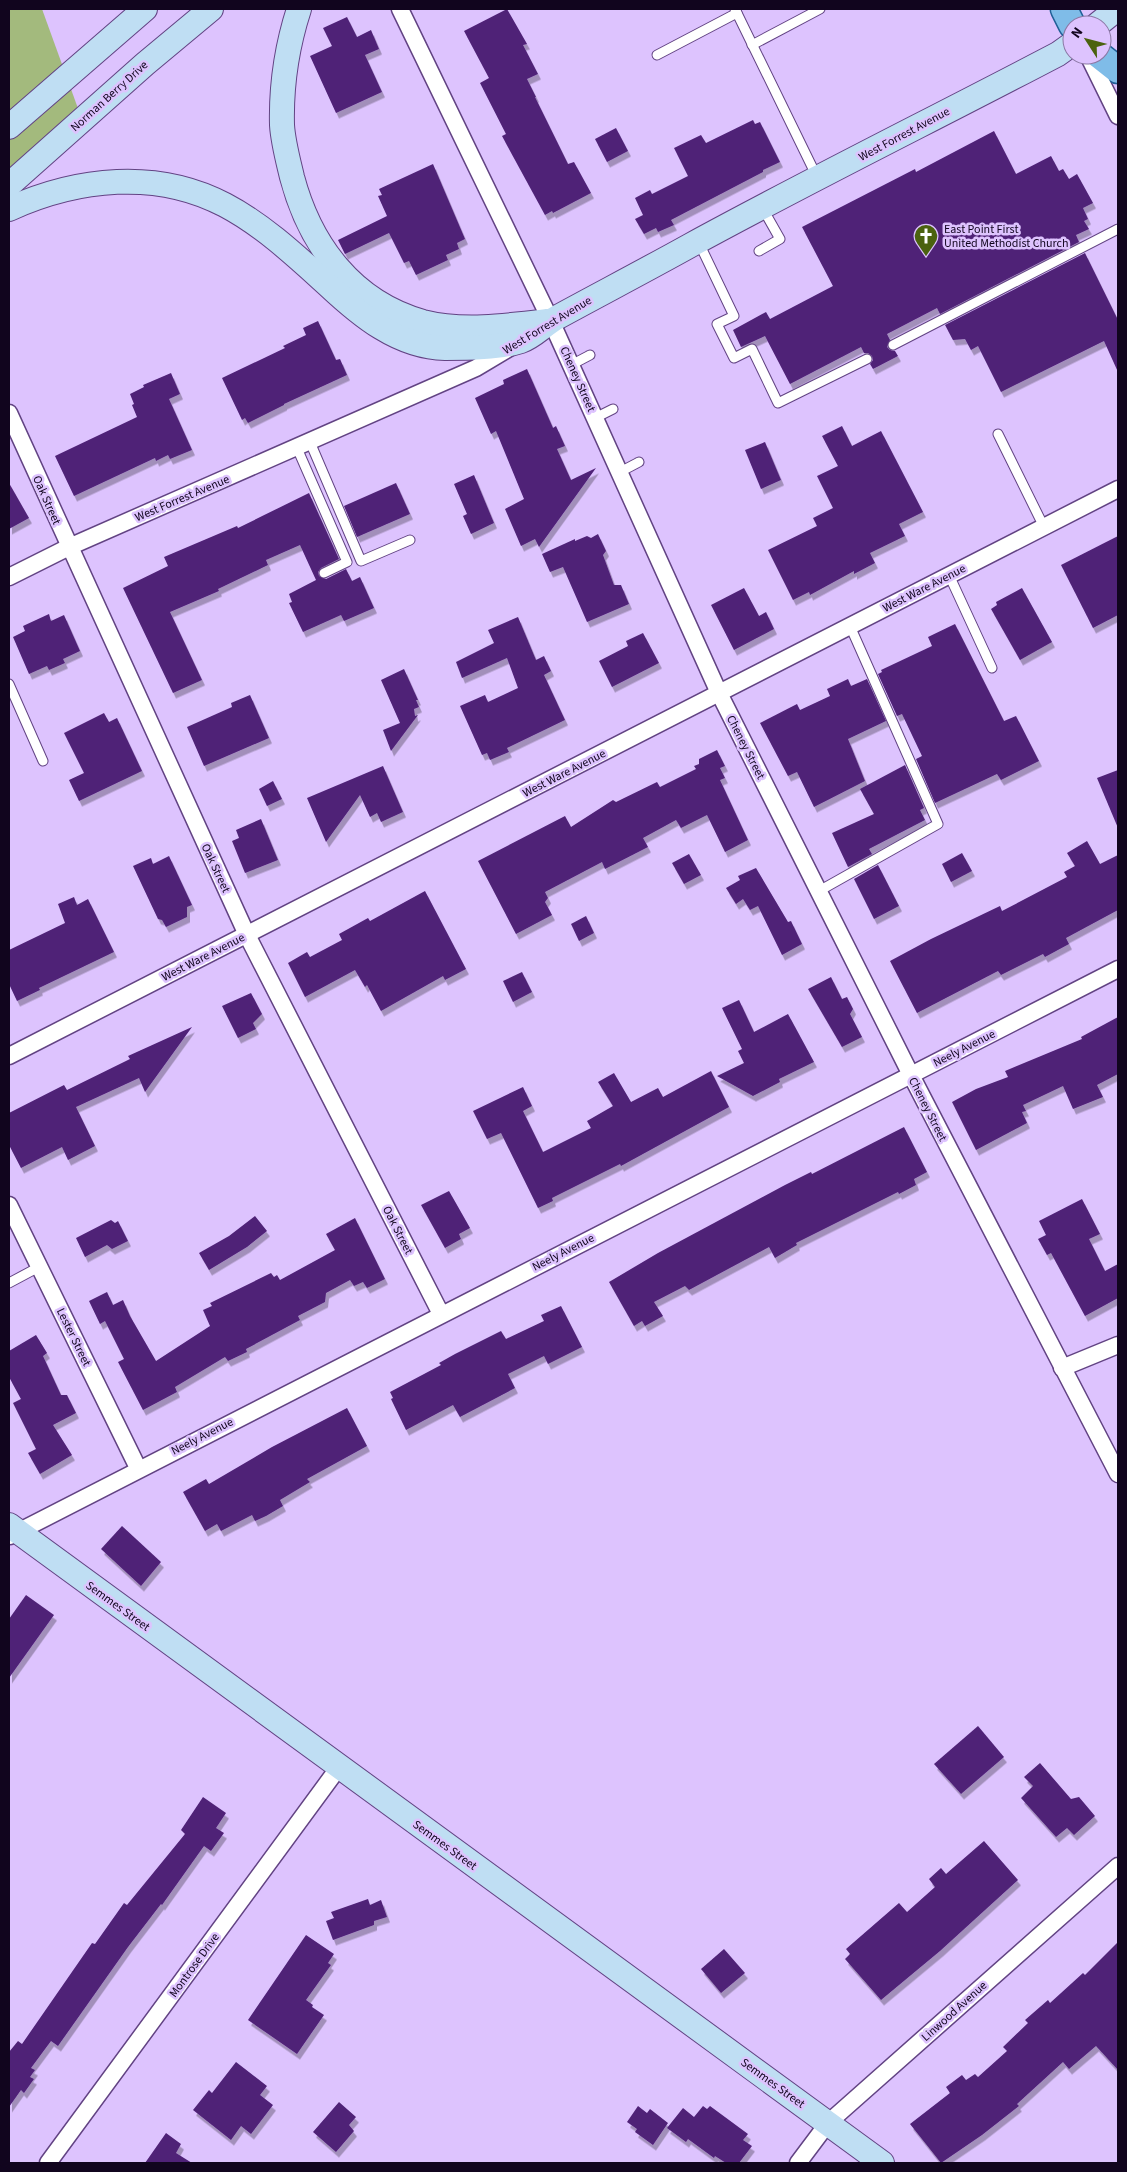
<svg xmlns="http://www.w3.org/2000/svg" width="1127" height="2172" viewBox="0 0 1127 2172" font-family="'Source Sans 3',sans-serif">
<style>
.green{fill:#a3ba7d}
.building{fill:#4f2177;filter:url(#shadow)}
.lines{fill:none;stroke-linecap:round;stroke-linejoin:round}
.lane-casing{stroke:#624383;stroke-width:11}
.street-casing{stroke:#624383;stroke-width:19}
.secondary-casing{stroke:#624383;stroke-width:26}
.primary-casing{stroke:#215f97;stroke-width:29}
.lane{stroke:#fff;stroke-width:9}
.street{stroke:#fff;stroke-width:16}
.secondary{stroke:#bfdef3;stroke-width:24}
.primary{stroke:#7fbce8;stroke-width:26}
.labels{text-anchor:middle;stroke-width:5;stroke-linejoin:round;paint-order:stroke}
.street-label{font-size:12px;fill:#11051e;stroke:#ddc3fe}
.poi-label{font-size:12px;fill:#11051e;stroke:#ddc3fe;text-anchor:start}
</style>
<defs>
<filter id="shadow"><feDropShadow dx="3" dy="5.5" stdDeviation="0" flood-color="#0004"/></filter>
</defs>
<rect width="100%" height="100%" fill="#ddc3fe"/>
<polygon class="green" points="9,9 42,9 80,114 9,172"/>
<g class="building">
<polygon points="507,9 527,44 523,45 538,74 527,79 536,97 535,97 568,164 574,162 591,193 553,213 552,211 545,215 502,136 506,134 480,83 489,78 464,31"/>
<polygon points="347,17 357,37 371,30 379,49 365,55 382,92 336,113 310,56 332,46 323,28"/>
<polygon points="753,120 755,124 760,122 780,162 763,170 763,172 671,220 674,225 658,232 656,228 644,234 635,219 643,215 635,198 650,190 652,194 688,176 674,148 701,135 706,143"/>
<polygon points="616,128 628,151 607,162 595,139"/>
<polygon points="994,131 1016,174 1051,156 1059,171 1063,169 1069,179 1077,174 1093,203 1083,208 1088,219 1084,221 1089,229 1076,235 1079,242 940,314 937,308 887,334 890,340 887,347 890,350 895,351 898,356 873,369 870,364 873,360 872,356 868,353 864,353 861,347 790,384 765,336 741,347 733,330 766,312 770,319 833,286 802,227 915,169 916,172"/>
<polygon points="433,164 465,239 457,243 459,249 446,255 448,260 416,275 409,261 404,263 389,233 345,254 338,240 387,216 378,196 382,195 379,189"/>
<polygon points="1085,253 1118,320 1118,372 1104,341 1001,392 978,346 971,350 965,339 953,340 945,325"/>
<polygon points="318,321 336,360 340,359 347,375 284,404 284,405 248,423 245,418 242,420 222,378 285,348 283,346 306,335 303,328"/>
<polygon points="527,369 553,428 556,426 565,446 557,449 571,480 596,468 539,547 535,539 521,546 505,509 524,499 496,431 491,434 475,398 504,384 503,380"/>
<polygon points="171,373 180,394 169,399 192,450 170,459 168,455 156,461 155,458 74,496 55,456 137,417 132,405 134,404 130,394 144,387 143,385"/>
<polygon points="842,426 852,446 881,431 923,512 899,524 905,536 870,553 875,563 854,574 854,571 810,595 809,592 793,600 768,550 817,526 813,518 833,508 817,476 838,466 822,436"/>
<polygon points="765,442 781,480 761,489 745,450"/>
<polygon points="474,475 494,523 471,534 463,516 467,514 454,484"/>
<polygon points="9,483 29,518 9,529"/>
<polygon points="396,483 410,514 357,537 344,506"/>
<polygon points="309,493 339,559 321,568 318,572 319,576 326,579 346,569 352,581 360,577 374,608 344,621 341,615 303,632 289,603 292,602 289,594 316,580 300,545 266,560 268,565 218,589 219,591 170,612 202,680 173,693 123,588 168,566 164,557 237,526 238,528"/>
<polygon points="598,534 606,551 603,555 614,585 621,585 629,604 587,622 563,567 550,572 542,554 575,539 575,541 587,536 591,538"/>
<polygon points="1118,536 1118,615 1093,628 1061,565"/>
<polygon points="744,588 759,616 766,612 774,629 734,650 711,605"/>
<polygon points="1022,588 1052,642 1020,660 991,609 997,605 996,602"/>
<polygon points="49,614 51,621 64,615 80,651 63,659 65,663 49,670 47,666 29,674 13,637 25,631 23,626"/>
<polygon points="518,617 536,660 544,656 551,671 544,675 565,720 507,748 509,752 490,760 487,753 482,755 460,706 485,695 488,702 518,688 507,658 462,678 456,662 494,643 488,630"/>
<polygon points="955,624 1004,721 1016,716 1039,761 1001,780 997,774 935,803 916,759 922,756 902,714 897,716 878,674 882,672 881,670 932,646 928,637"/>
<polygon points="643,633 659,663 612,687 599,661 628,646 626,641"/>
<polygon points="404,669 418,700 416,700 419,707 414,709 415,716 418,715 391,751 383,730 400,723 381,680"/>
<polygon points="848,679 851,686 867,679 886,721 848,739 865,781 814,807 797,772 788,776 760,723 797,704 800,710 830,696 827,689"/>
<polygon points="250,695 269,738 204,766 187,727 232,707 231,703"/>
<polygon points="104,713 109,722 117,718 142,771 79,801 69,780 84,773 64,733"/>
<polygon points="717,750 725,766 720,768 725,778 720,780 748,840 725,852 707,815 681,828 676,820 643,838 648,847 605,869 602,862 545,892 548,898 545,902 552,915 516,934 478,861 565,816 571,827 613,800 616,802 657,782 660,787 696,769 694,766 699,764 699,759"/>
<polygon points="905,765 924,808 920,810 925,820 869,849 872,854 848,867 832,833 874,814 860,789"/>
<polygon points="383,766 403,812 381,822 377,813 370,817 360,795 326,842 307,798"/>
<polygon points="1118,770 1118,828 1097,778"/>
<polygon points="273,781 282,799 267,806 259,789"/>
<polygon points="261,819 278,860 245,873 232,841 239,838 236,830"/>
<polygon points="1087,841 1100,864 1118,855 1118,910 1066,938 1069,944 1045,957 1043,954 1001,975 998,971 917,1013 890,961 931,939 1000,906 1002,911 1067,877 1064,872 1075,866 1067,853"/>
<polygon points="962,853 972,871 951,882 942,864"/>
<polygon points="689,854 701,875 684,884 672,863"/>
<polygon points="169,856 192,905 187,907 187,917 166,927 162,920 158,919 133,866 151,858 153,864"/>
<polygon points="878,865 899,906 874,919 854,879"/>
<polygon points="756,868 788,922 791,921 802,944 782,955 758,906 750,910 743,899 736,904 726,888 740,880 738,876"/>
<polygon points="425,891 466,969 445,980 443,976 381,1011 367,985 365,987 355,970 305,997 288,963 307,952 310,957 342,940 339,934 368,918 370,921"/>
<polygon points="74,897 77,905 88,899 114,952 39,988 40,990 17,1001 9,984 9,950 65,923 58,904"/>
<polygon points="586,916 594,933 579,941 571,924"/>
<polygon points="522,972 532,992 513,1002 503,981"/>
<polygon points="831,977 842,999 847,997 853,1009 850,1014 862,1037 842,1047 808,989"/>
<polygon points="251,993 262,1014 253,1023 256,1029 238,1038 222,1006"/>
<polygon points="739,1000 754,1032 788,1014 814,1062 779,1079 780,1082 753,1096 717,1076 744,1063 738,1051 742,1049 722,1008"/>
<polygon points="1118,1017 1118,1074 1097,1085 1103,1097 1073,1109 1063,1086 1023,1105 1026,1111 1022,1112 1027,1123 976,1150 952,1102 976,1089 1008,1077 1005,1071 1082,1039 1081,1037"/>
<polygon points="192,1027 145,1092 139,1078 76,1107 95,1146 68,1160 62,1147 21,1168 9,1145 9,1113 64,1085 67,1090 130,1059 128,1056"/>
<polygon points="711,1071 729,1107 621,1166 620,1164 552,1198 553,1201 538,1208 501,1133 487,1139 473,1111 523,1087 532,1106 523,1111 543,1152 591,1128 587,1121 613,1106 598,1082 614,1073 631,1102 658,1088 663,1097"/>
<polygon points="904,1127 927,1172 914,1179 916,1185 899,1194 898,1192 796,1243 797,1245 775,1258 769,1247 689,1290 685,1286 654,1302 663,1316 645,1326 642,1321 634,1326 609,1282 658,1253 785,1185 811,1172 812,1174"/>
<polygon points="449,1191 470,1228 459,1234 461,1239 445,1248 421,1205"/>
<polygon points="1082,1199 1100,1234 1089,1239 1105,1271 1118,1264 1118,1298 1085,1316 1051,1253 1047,1255 1038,1239 1046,1235 1039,1221"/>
<polygon points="255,1216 267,1231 247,1247 209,1270 199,1253 229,1236"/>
<polygon points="355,1218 385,1279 367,1288 363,1282 354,1286 350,1280 326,1293 325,1302 298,1316 300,1320 246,1349 247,1352 228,1361 225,1357 175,1387 177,1392 143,1410 118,1362 124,1359 105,1321 100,1324 89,1301 107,1292 113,1305 123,1300 130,1316 156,1361 210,1326 203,1310 212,1306 210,1303 271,1273 274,1277 277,1275 280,1280 335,1250 326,1234"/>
<polygon points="111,1220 115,1223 118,1221 128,1241 112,1249 107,1245 85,1257 76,1238"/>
<polygon points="561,1306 582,1347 548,1364 544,1356 508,1374 515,1388 460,1417 453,1405 406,1430 391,1399 393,1398 390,1392 441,1365 439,1363 455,1354 501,1331 506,1339 544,1321 541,1315"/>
<polygon points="36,1335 47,1353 43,1356 61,1395 67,1395 76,1413 53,1425 72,1455 40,1474 28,1453 36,1449 13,1403 21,1399 9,1377 9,1351"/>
<polygon points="347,1408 367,1446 307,1479 310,1482 280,1500 283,1506 266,1516 255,1521 252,1515 221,1531 217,1524 205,1531 183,1492 206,1479 209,1484 272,1447"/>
<polygon points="122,1526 161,1562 141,1586 101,1549"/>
<polygon points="26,1595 54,1615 9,1678 9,1619"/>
<polygon points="978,1726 1004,1757 961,1794 934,1764"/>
<polygon points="1040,1763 1071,1799 1079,1797 1095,1816 1074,1835 1067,1828 1056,1837 1021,1798 1033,1786 1024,1777"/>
<polygon points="203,1797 226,1813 216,1828 224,1833 211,1851 204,1846 162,1905 161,1904 128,1947 58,2046 51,2041 31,2068 35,2070 30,2077 34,2079 24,2093 21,2090 9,2107 9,2052 18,2041 22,2044 92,1943 95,1944 124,1903 127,1905 185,1834 181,1830"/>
<polygon points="984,1841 1018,1880 940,1951 881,2000 845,1959 850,1954 846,1949 899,1903 907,1912 935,1887 929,1879 941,1868 946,1874"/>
<polygon points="368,1899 370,1905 381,1900 387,1917 374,1921 374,1925 333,1940 326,1921 334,1918 331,1912"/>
<polygon points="306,1935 334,1954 328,1963 331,1965 306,2000 313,2005 312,2007 324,2015 297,2054 248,2020"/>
<polygon points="1118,1942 1118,2070 1096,2046 1069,2069 1063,2062 1017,2104 1019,2106 982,2135 941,2163 910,2124 950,2093 946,2087 962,2075 966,2080 975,2074 978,2077 1007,2051 1003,2047 1028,2023 1025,2020 1048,2000 1050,2003 1083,1973 1085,1975"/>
<polygon points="724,1949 745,1973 721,1993 701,1969"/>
<polygon points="236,2062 267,2086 260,2095 273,2105 251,2134 241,2126 231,2140 193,2110 209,2090 212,2093"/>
<polygon points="339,2102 356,2117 349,2125 354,2131 336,2152 313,2132"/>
<polygon points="638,2106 647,2113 650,2109 668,2123 653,2145 635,2132 637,2129 627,2122"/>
<polygon points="703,2106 707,2109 710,2106 748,2134 743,2140 752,2146 739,2163 726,2163 715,2156 714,2158 688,2139 686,2142 667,2128 683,2108 694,2117"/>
<polygon points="166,2133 181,2144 176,2153 192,2163 145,2163"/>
</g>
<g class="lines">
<g class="lane-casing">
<g id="lane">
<polyline points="735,9 817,177"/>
<polyline points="752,45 820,9"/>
<polyline points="657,55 737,13"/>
<polyline points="699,243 734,316 717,324 734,358 752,349 778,403 867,359"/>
<polyline points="759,251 780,239 763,209"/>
<polyline points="893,345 1118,229"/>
<polyline points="571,365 590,355"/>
<polyline points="595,418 613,409"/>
<polyline points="998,434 1044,527"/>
<polyline points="310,442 361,561 410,540"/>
<polyline points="297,448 347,562 324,573"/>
<polyline points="620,472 639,462"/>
<polyline points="949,575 992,668"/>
<polyline points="9,684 43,761"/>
<polyline points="819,891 938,824 850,626"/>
<polyline points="9,1283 39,1267"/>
</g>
</g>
<g class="street-casing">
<g id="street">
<polyline points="400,9 551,321 719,693 911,1075 1118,1474"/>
<polyline points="1088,55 1118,116"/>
<polyline points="9,413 247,935 441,1314"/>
<polyline points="9,577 69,547 476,368 511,347"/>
<polyline points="9,1056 1118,489"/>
<polyline points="9,1205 138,1468"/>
<polyline points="1062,1368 1118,1345"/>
<polyline points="10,1536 1118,969"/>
<polyline points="48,2163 339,1767"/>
<polyline points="798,2163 828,2123 1118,1866"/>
</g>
</g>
<g class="secondary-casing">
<g id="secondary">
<path d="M299,9C287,46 281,85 282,125C283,142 288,160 292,177C310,245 352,302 423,322C462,332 507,326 547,321"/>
<polyline points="1097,25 1117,9"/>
<polyline points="9,127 145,9"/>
<polyline points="9,185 145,64 211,9"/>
<path d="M9,209C77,178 157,169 225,205C263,225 296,256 328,285C360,315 398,347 445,348C467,348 500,348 521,341C533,337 544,325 556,318C600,294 646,270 691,245C812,179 936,118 1058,54L1072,44"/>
<polyline points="9,1525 882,2163"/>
</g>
</g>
<g class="primary-casing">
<g id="primary">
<polyline points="1064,9 1072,25"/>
<polyline points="1099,55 1118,70"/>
</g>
</g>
<use href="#lane" class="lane"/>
<use href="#street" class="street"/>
<use href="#secondary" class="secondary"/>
<use href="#primary" class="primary"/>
</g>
<defs>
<g id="church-pin" transform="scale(1.25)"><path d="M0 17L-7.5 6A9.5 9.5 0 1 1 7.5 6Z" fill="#4b620f" stroke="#ddc3fe"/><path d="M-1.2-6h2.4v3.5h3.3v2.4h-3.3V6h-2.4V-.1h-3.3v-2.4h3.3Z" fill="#fff"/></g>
</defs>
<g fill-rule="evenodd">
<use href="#church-pin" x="926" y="236"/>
</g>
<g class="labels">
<g class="street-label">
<text transform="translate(109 96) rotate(-42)" y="4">Norman Berry Drive</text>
<text transform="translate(904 134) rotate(-28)" y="4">West Forrest Avenue</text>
<text transform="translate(547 325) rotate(-31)" y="4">West Forrest Avenue</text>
<text transform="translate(578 379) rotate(66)" y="4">Cheney Street</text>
<text transform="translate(182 498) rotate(-23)" y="4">West Forrest Avenue</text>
<text transform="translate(47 500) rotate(66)" y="4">Oak Street</text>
<text transform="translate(924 588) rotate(-27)" y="4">West Ware Avenue</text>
<text transform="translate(746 747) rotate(63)" y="4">Cheney Street</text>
<text transform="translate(564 773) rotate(-27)" y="4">West Ware Avenue</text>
<text transform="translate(216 868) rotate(65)" y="4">Oak Street</text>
<text transform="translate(203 957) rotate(-27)" y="4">West Ware Avenue</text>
<text transform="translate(964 1048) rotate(-27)" y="4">Neely Avenue</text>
<text transform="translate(928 1109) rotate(63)" y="4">Cheney Street</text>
<text transform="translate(398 1230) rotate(63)" y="4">Oak Street</text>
<text transform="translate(563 1252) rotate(-27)" y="4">Neely Avenue</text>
<text transform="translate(74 1337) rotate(64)" y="4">Lester Street</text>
<text transform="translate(202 1436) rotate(-27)" y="4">Neely Avenue</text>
<text transform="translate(118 1606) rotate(36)" y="4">Semmes Street</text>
<text transform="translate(445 1845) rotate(36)" y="4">Semmes Street</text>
<text transform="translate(194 1965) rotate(-54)" y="4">Montrose Drive</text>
<text transform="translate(954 2011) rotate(-42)" y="4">Linwood Avenue</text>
<text transform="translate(773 2083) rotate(36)" y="4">Semmes Street</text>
</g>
<g class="poi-label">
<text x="944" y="233">East Point First<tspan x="944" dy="14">United Methodist Church</tspan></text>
</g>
</g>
<rect width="1127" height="2172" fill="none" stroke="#11051e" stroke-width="20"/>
<g transform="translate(1087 40) rotate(306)"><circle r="24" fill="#ddc3fe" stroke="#8b77a4"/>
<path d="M0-4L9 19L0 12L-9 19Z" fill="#4b620f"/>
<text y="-8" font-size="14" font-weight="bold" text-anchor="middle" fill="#11051e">N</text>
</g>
</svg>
